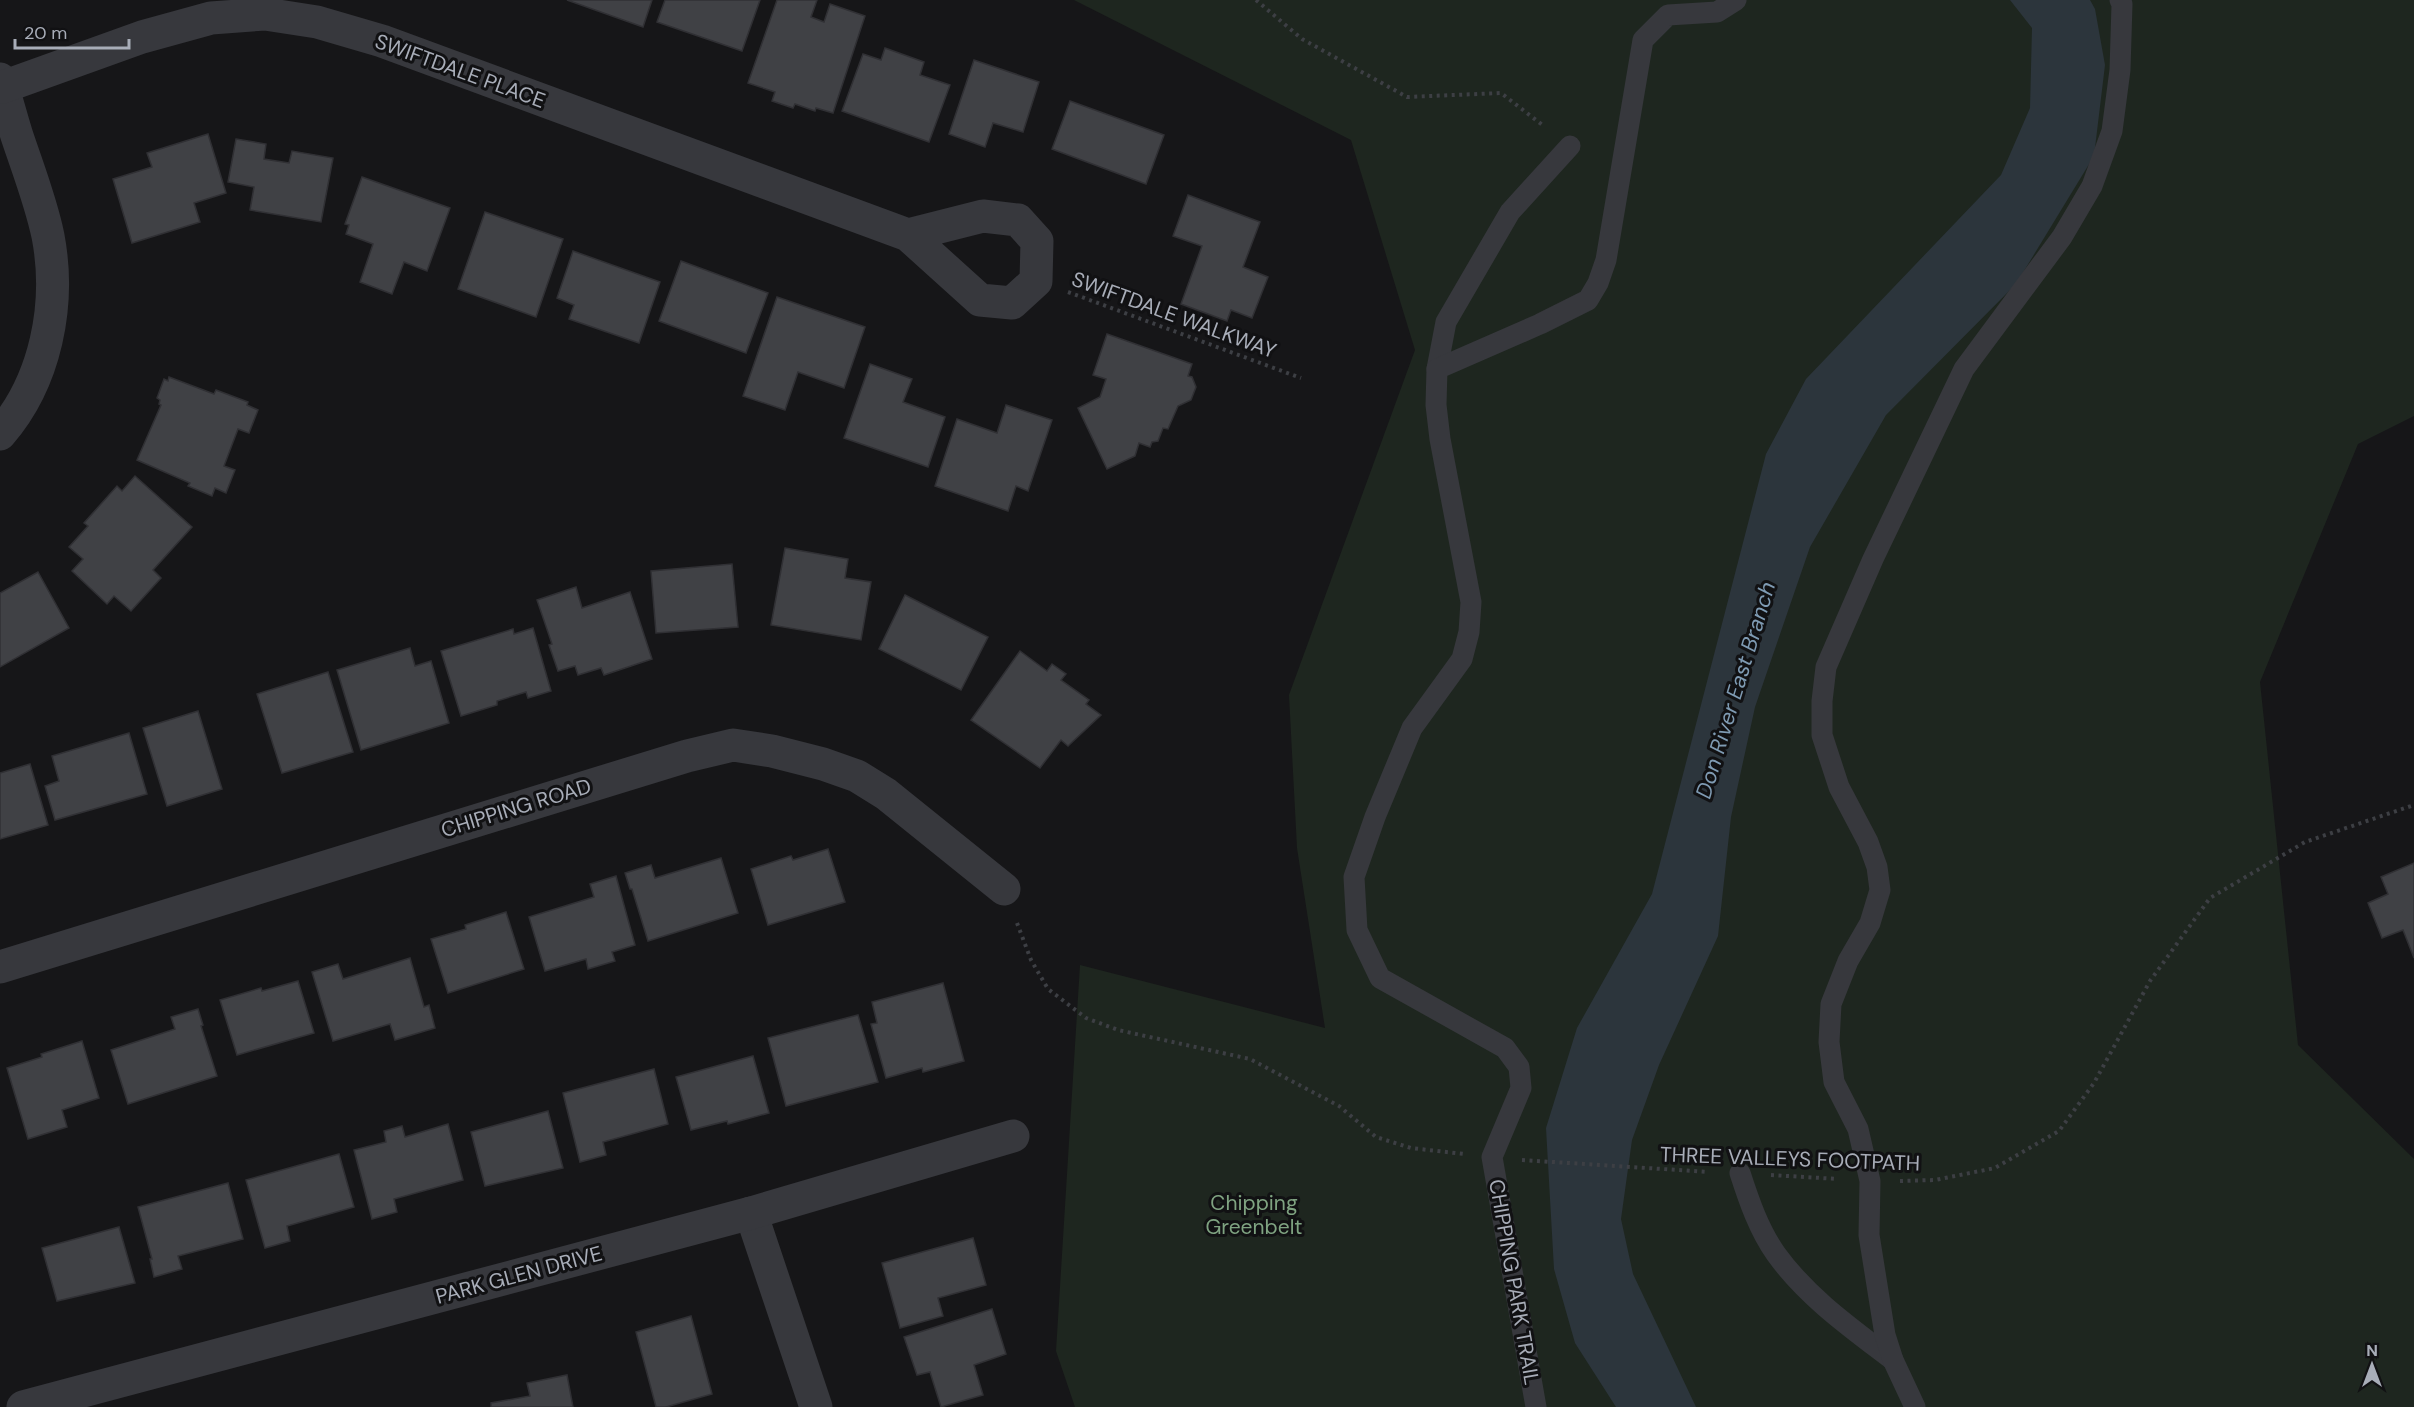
<svg xmlns="http://www.w3.org/2000/svg" width="2414" height="1407" viewBox="0 0 2414 1407" font-family="'DM Sans',sans-serif">
<style>
.green{fill:#1e261f}
.water{fill:#2c353c}
.building{fill:#404145;stroke:#303034;stroke-width:1.5}
.lines{fill:none;stroke-linecap:round;stroke-linejoin:round}
.path{stroke:#3d3f44;stroke-width:4;stroke-dasharray:3 4.5;stroke-linecap:butt}
.service{stroke:#37383d;stroke-width:21}
.minor{stroke:#37383d;stroke-width:33}
.labels{text-anchor:middle;stroke-width:6;stroke-linejoin:round;paint-order:stroke}
.street-label{font-size:21px;fill:#a8adb8;stroke:#111113}
.park-label{font-size:21px;fill:#7fa381;stroke:#111113}
.water-label{font-size:22px;font-style:italic;fill:#7f9bb3;stroke:#111113}
</style>
<rect width="100%" height="100%" fill="#161618"/>
<polygon class="green" points="1074,0 2414,0 2414,416 2358,444 2260,682 2298,1045 2414,1159 2414,1407 1075,1407 1056,1351 1080,965 1325,1028 1297,848 1289,695 1415,350 1351,140"/>
<polygon class="water" points="2010,0 2090,0 2095,9 2105,65 2094,156 2016,284 1886,415 1810,547 1755,707 1731,817 1718,936 1659,1065 1632,1140 1621,1219 1633,1274 1696,1407 1616,1407 1575,1343 1554,1269 1546,1128 1577,1028 1652,894 1766,454 1806,379 2001,175 2030,108 2032,28"/>
<g class="building">
<polygon points="567,0 652,0 643,27"/>
<polygon points="665,0 760,0 742,51 657,22"/>
<polygon points="777,0 817,0 811,17 824,22 830,4 865,16 833,113 816,108 815,111 795,104 793,108 772,101 775,92 748,83"/>
<polygon points="885,48 924,62 920,75 950,85 929,142 842,111 863,54 881,60"/>
<polygon points="974,60 1039,82 1023,132 993,123 985,147 949,134"/>
<polygon points="1070,101 1164,135 1146,184 1052,149"/>
<polygon points="208,134 226,193 194,203 200,222 132,243 113,179 152,167 147,153"/>
<polygon points="236,139 266,144 264,159 289,163 292,151 333,158 321,222 250,210 254,187 228,182"/>
<polygon points="362,177 450,208 427,271 404,262 392,294 360,282 373,244 346,234 349,225 345,224"/>
<polygon points="1188,195 1260,222 1243,267 1268,277 1252,318 1231,310 1227,321 1181,304 1202,246 1173,236"/>
<polygon points="485,212 563,239 536,317 458,289"/>
<polygon points="573,251 660,282 639,343 569,319 574,305 557,298"/>
<polygon points="681,261 768,293 746,353 659,321"/>
<polygon points="777,297 865,327 844,388 798,372 785,410 743,396"/>
<polygon points="1107,334 1192,364 1188,376 1192,377 1196,387 1191,400 1178,406 1168,429 1163,428 1158,441 1152,442 1150,447 1139,443 1135,456 1107,469 1078,408 1100,397 1106,379 1093,375"/>
<polygon points="870,364 912,379 903,402 945,417 928,467 844,438"/>
<polygon points="169,377 214,394 216,390 248,402 247,405 258,410 249,433 238,429 224,466 235,470 226,493 215,488 212,496 188,486 190,483 137,460 161,405 159,404 160,400 157,398 164,379 168,381"/>
<polygon points="1006,405 1052,420 1028,491 1016,486 1008,511 935,486 957,419 997,433"/>
<polygon points="135,476 192,527 153,570 161,578 131,611 114,596 107,604 72,571 83,559 69,547 88,526 84,523 117,486 122,491"/>
<polygon points="785,548 848,559 845,578 871,582 861,640 771,625"/>
<polygon points="732,564 738,627 656,633 651,571"/>
<polygon points="38,572 69,628 0,667 0,593"/>
<polygon points="576,587 582,608 630,592 652,659 604,675 601,668 578,675 575,666 558,671 549,645 552,644 537,600"/>
<polygon points="905,595 988,637 961,690 879,649"/>
<polygon points="533,628 551,691 528,698 526,692 497,701 497,705 461,716 441,651 513,629 514,634"/>
<polygon points="410,648 415,666 431,661 449,723 361,750 337,670"/>
<polygon points="1020,651 1047,671 1052,664 1066,674 1061,680 1089,700 1086,704 1101,715 1068,746 1061,740 1040,768 971,720"/>
<polygon points="328,672 353,752 282,773 257,694"/>
<polygon points="198,711 222,789 167,806 143,728"/>
<polygon points="129,733 147,794 55,820 45,786 59,781 52,756"/>
<polygon points="30,764 48,825 0,839 0,773"/>
<polygon points="828,849 845,902 768,925 751,869 791,856 793,860"/>
<polygon points="721,858 738,913 648,941 632,889 630,889 625,873 651,865 655,878"/>
<polygon points="2414,863 2414,958 2403,930 2382,938 2368,903 2388,894 2381,877"/>
<polygon points="616,876 635,945 612,952 615,961 588,969 586,959 545,971 529,917 594,897 590,884"/>
<polygon points="506,912 524,969 448,993 431,939 466,929 465,925"/>
<polygon points="410,958 424,1007 429,1005 435,1028 395,1040 390,1024 333,1041 312,972 338,964 343,979"/>
<polygon points="298,981 314,1033 237,1055 220,1000 261,988 262,991"/>
<polygon points="943,983 964,1061 923,1072 922,1068 886,1078 871,1024 877,1023 872,1002"/>
<polygon points="198,1009 203,1025 201,1026 217,1076 128,1104 111,1050 175,1029 171,1017"/>
<polygon points="858,1015 878,1082 786,1106 768,1038"/>
<polygon points="82,1041 99,1098 62,1110 67,1127 28,1139 7,1068 42,1057 41,1054"/>
<polygon points="753,1056 769,1113 728,1124 727,1121 691,1130 676,1077"/>
<polygon points="654,1069 668,1124 603,1142 606,1155 580,1162 563,1093"/>
<polygon points="548,1111 563,1168 485,1186 471,1132"/>
<polygon points="448,1124 463,1180 394,1199 397,1212 372,1219 354,1150 386,1142 384,1131 402,1126 405,1137"/>
<polygon points="339,1154 354,1207 287,1226 290,1241 265,1248 246,1180"/>
<polygon points="228,1183 243,1239 178,1256 182,1269 154,1277 150,1259 152,1259 138,1207"/>
<polygon points="119,1227 135,1283 57,1301 42,1248"/>
<polygon points="973,1238 986,1285 938,1298 943,1316 900,1328 882,1263"/>
<polygon points="992,1309 1006,1354 974,1365 983,1395 941,1407 930,1372 917,1375 904,1337"/>
<polygon points="691,1316 712,1394 666,1407 656,1407 636,1332"/>
<polygon points="567,1375 573,1407 491,1407 491,1403 530,1396 527,1383"/>
</g>
<g class="lines">
<g class="path">
<polyline points="1256,0 1302,39 1407,97 1501,93 1545,127"/>
<polyline points="1068,292 1301,378"/>
<polyline points="1017,923 1031,960 1048,989 1086,1018 1118,1030 1250,1059 1339,1106 1376,1137 1411,1148 1464,1154"/>
<polyline points="1522,1160 1709,1172"/>
<polyline points="1771,1175 1838,1179"/>
<polyline points="1900,1181 1935,1180 1995,1168 2059,1131 2094,1083 2150,981 2210,898 2305,842 2414,805"/>
</g>
<g class="service">
<polyline points="1437,369 1446,322 1510,212 1570,146"/>
<path d="M1740,1173C1749,1201 1759,1230 1776,1254C1807,1297 1851,1328 1893,1360"/>
<polyline points="1536,1407 1492,1157 1521,1088 1519,1067 1505,1048 1380,978 1357,930 1354,877 1375,817 1412,728 1462,659 1469,632 1471,602 1440,439 1436,405 1437,369 1540,324 1588,300 1598,283 1606,260 1643,40 1668,15 1717,12 1736,0"/>
<polyline points="1915,1407 1893,1360 1885,1335 1869,1235 1870,1181 1858,1129 1834,1082 1829,1042 1831,1004 1848,961 1870,923 1880,890 1877,867 1868,842 1839,787 1822,735 1822,701 1826,667 1873,559 1964,369 2062,237 2092,186 2112,131 2120,70 2122,4 2120,0"/>
</g>
<g class="minor">
<path d="M0,79C6,97 11,117 17,136C28,169 41,202 48,236C61,304 46,381 0,434"/>
<polyline points="3,87 142,37 211,18 265,14 317,22 382,41 908,235 980,300 1012,303 1036,281 1037,241 1018,220 983,216 908,235"/>
<polyline points="0,967 687,756 733,745 772,751 823,764 857,776 886,794 1004,889"/>
<polyline points="751,1213 816,1407"/>
<polyline points="23,1407 751,1213 1013,1136"/>
</g>
</g>
<g class="labels">
<g class="street-label">
<text transform="translate(460 71) rotate(20)" y="7">SWIFTDALE PLACE</text>
<text transform="translate(1174 315) rotate(20)" y="7">SWIFTDALE WALKWAY</text>
<text transform="translate(516 808) rotate(-17)" y="7">CHIPPING ROAD</text>
<text transform="translate(1790 1159) rotate(2)" y="7">THREE VALLEYS FOOTPATH</text>
<text transform="translate(519 1275) rotate(-15)" y="7">PARK GLEN DRIVE</text>
<text transform="translate(1514 1282) rotate(80)" y="7">CHIPPING PARK TRAIL</text>
</g>
<g class="park-label">
<text x="1254" y="1210">Chipping<tspan x="1254" dy="24">Greenbelt</tspan></text>
</g>
<g class="water-label">
<text transform="translate(1735 690) rotate(-73)" y="8">Don River East Branch</text>
</g>
</g>
<g transform="translate(2372 1365)" stroke="#111113" stroke-width="4.5" paint-order="stroke">
<path d="M0-4.5L10 22L0 15L-10 22Z" fill="#a8adb8"/>
<text y="-9" font-size="16" font-weight="bold" text-anchor="middle" fill="#a8adb8">N</text>
</g>
<path d="M15 39v9h114v-9" fill="none" stroke="#a8adb8" stroke-width="3"/>
<text x="24" y="39" font-size="18" fill="#a8adb8" stroke="#111113" stroke-width="4.5" paint-order="stroke">20 m</text>
</svg>
